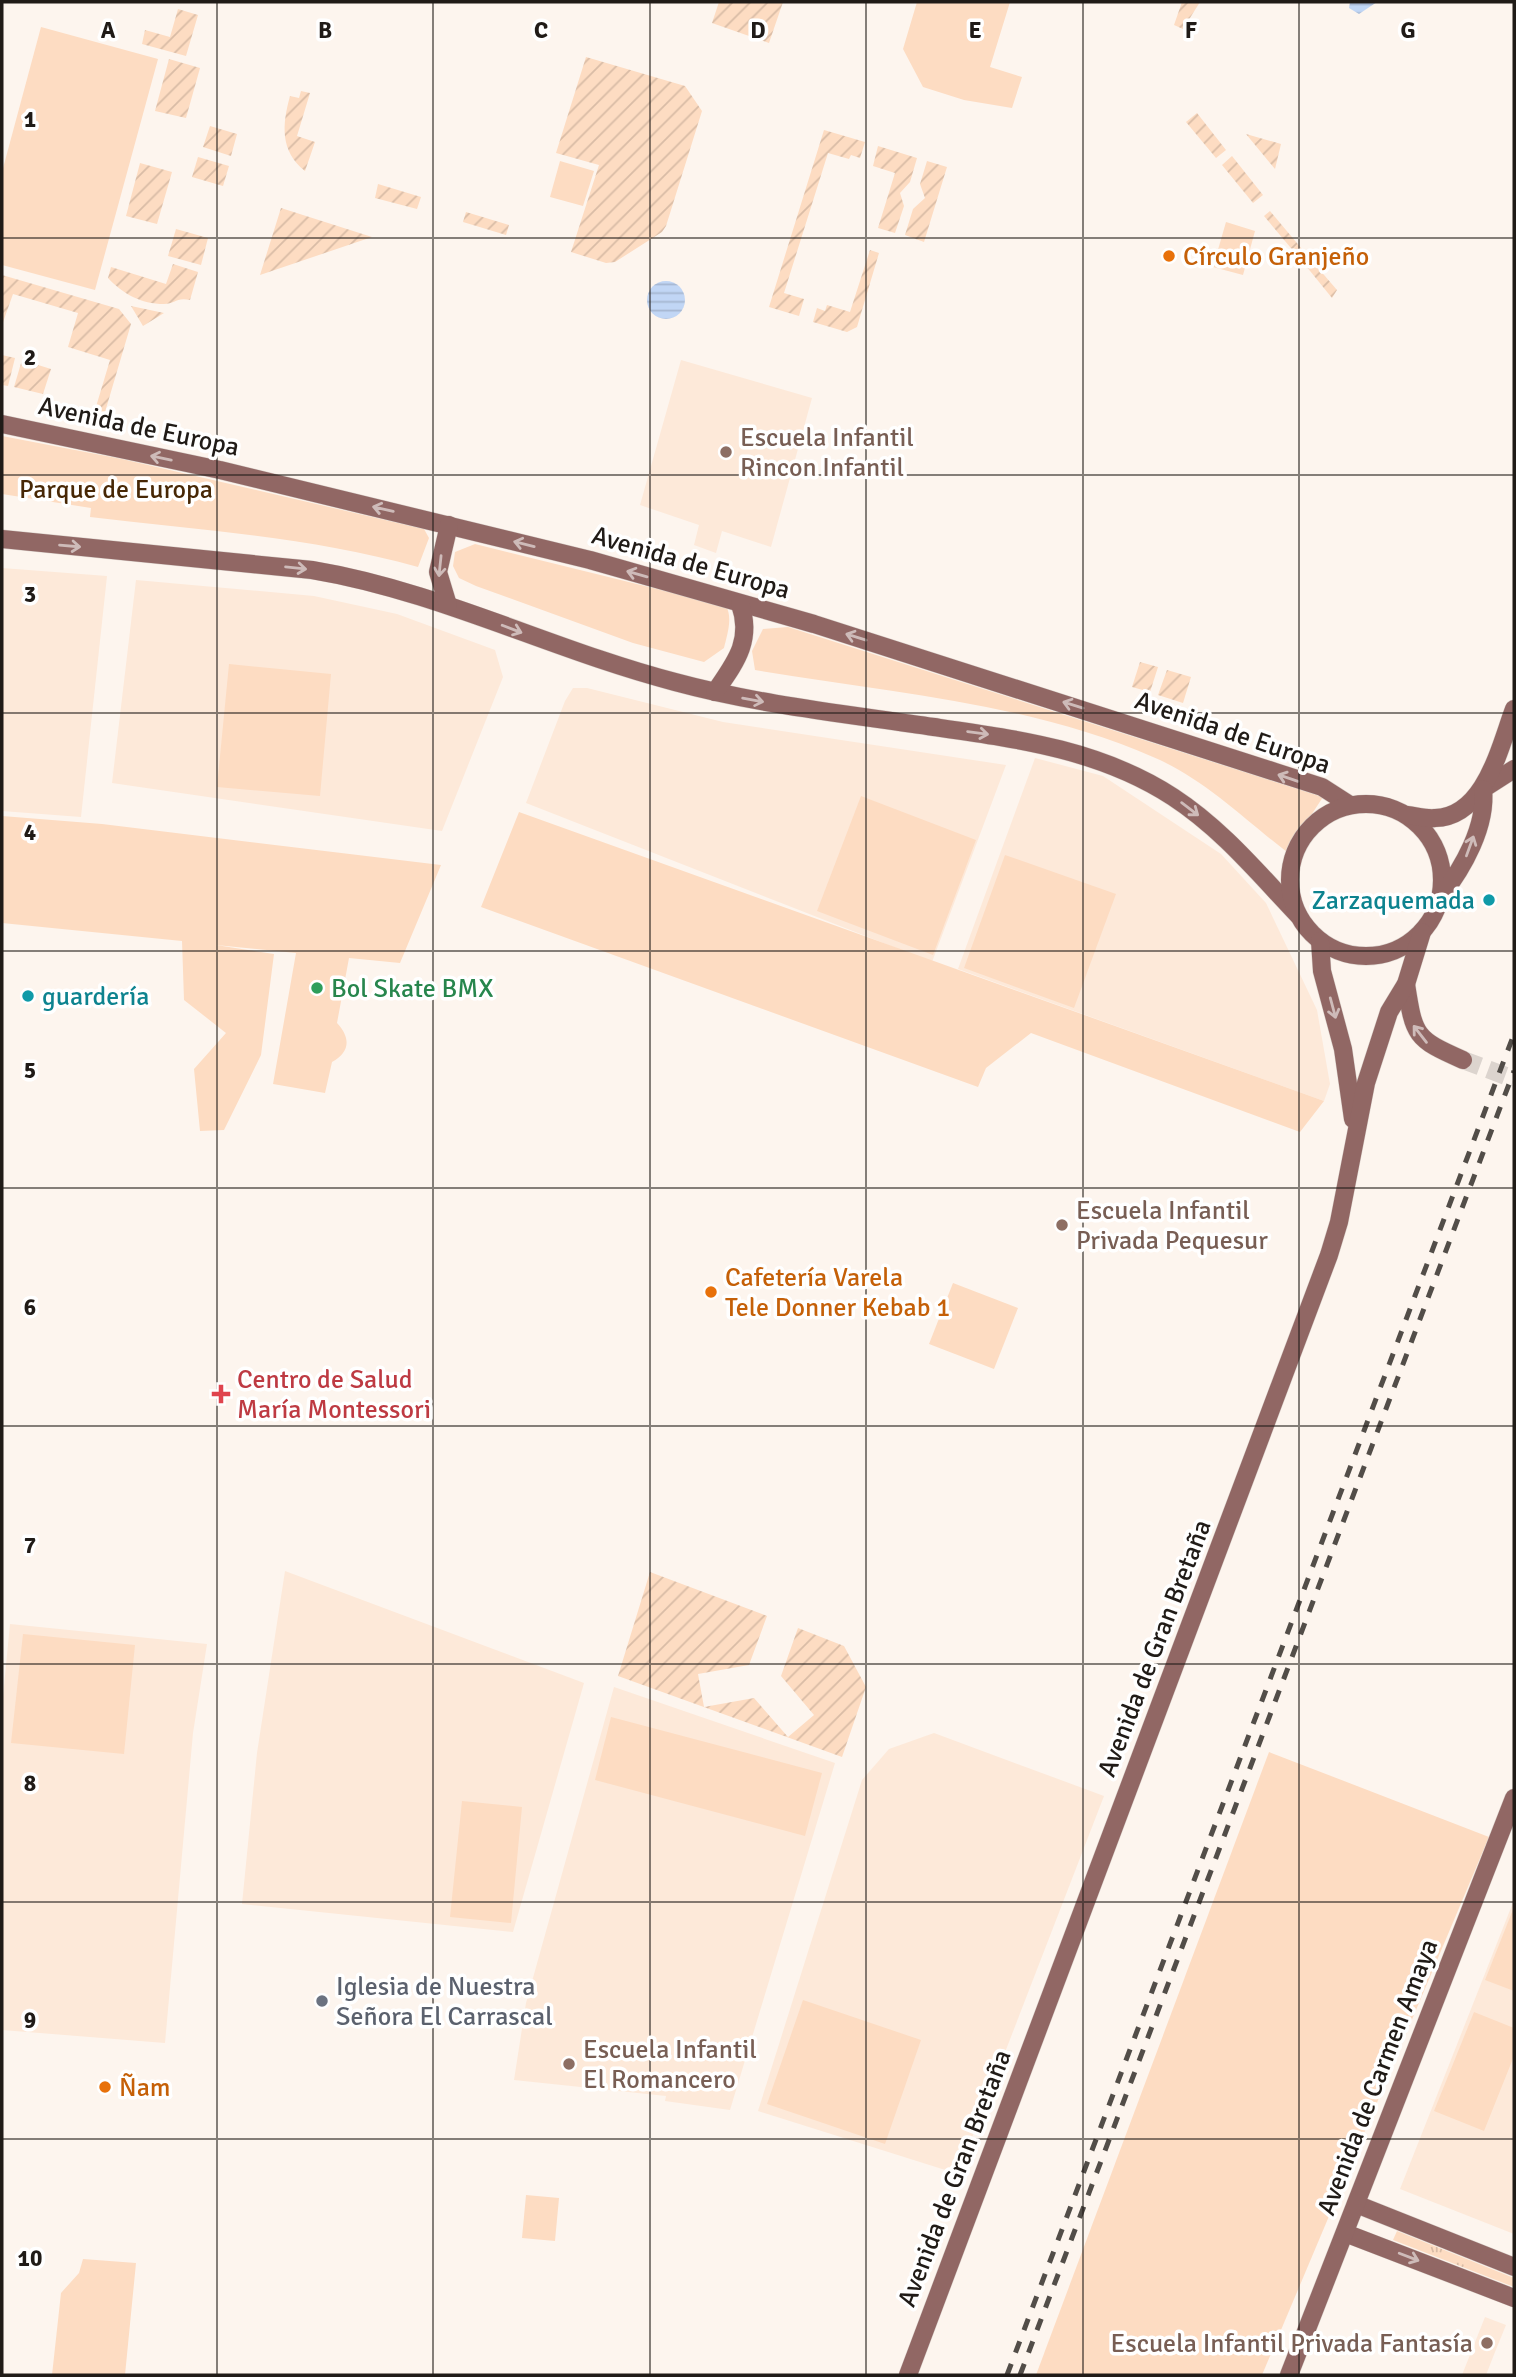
<svg xmlns="http://www.w3.org/2000/svg" width="1516" height="2377" viewBox="0 0 1516 2377" font-family="Signika,sans-serif">
<style>
.built{fill:#fde9d9}
.grass{fill:url(#grass-tufts)}
.park{fill:#fddcc2}
.garden{fill:url(#garden-furrows)}
.water{fill:url(#water-rules)}
.lines{fill:none;stroke-linecap:round;stroke-linejoin:round}
.secondary-tunnel{stroke:#dcd4ce;stroke-width:18;stroke-dasharray:18 9;stroke-linecap:butt}
.secondary-casing{stroke:#dad2cc;stroke-width:19}
.secondary{stroke:#916764;stroke-width:18}
.rail{stroke:#524d48;stroke-width:5;stroke-dasharray:12 12;stroke-linecap:butt}
.oneway{stroke:#cebbb9}
.grid{fill:none;stroke:#201b17;stroke-width:2;stroke-opacity:0.55}
.food-dot{fill:#e8710a;stroke:#fff;stroke-width:2.5}
.education-dot{fill:#8d6e63;stroke:#fff;stroke-width:2.5}
.culture-dot{fill:#0f9aa8;stroke:#fff;stroke-width:2.5}
.leisure-dot{fill:#2e9e5b;stroke:#fff;stroke-width:2.5}
.health-dot{fill:#e0444e;stroke:#fff;stroke-width:2.5}
.worship-dot{fill:#6b7280;stroke:#fff;stroke-width:2.5}
.labels{text-anchor:middle;stroke-width:7;stroke-linejoin:round;paint-order:stroke}
.food-label{font-size:26px;fill:#c56008;stroke:#fff;text-anchor:start}
.street-label{font-size:26px;fill:#201b17;stroke:#fff}
.education-label{font-size:26px;fill:#785e54;stroke:#fff;text-anchor:start}
.park-label{font-size:26px;fill:#472705;stroke:#fff}
.culture-label{font-size:26px;fill:#0d838f;stroke:#fff;text-anchor:end}
.leisure-label{font-size:26px;fill:#27864d;stroke:#fff;text-anchor:start}
.health-label{font-size:26px;fill:#be3a42;stroke:#fff;text-anchor:start}
.worship-label{font-size:26px;fill:#5b616d;stroke:#fff;text-anchor:start}
.grid-label{font-size:23px;text-anchor:middle;font-weight:bold;fill:#201b17;stroke:#fff;stroke-width:7;stroke-linejoin:round;paint-order:stroke}
</style>
<defs>
<pattern id="grass-tufts" width="24" height="20" patternUnits="userSpaceOnUse" patternTransform="scale(1.75)"><rect width="24" height="20" fill="#fddcc2"/><path d="M3 7l-1-3M5 7V3M7 7l1-3M15 17l-1-3M17 17v-4M19 17l1-3" fill="none" stroke="#d9bca6"/></pattern>
<pattern id="garden-furrows" width="10" height="10" patternUnits="userSpaceOnUse" patternTransform="scale(1.75)"><rect width="10" height="10" fill="#fddcc2"/><path d="M-1 1l2-2M0 10L10 0M9 11l2-2" fill="none" stroke="#d9bca6"/></pattern>
<pattern id="water-rules" width="6" height="5" patternUnits="userSpaceOnUse" patternTransform="scale(1.75)"><rect width="6" height="5" fill="#c1d6f5"/><path d="M0 2.5h6" fill="none" stroke="#a6b7d1"/></pattern>
</defs>
<rect width="100%" height="100%" fill="#fdf5ee"/>
<g class="built">
<polygon points="681,360 812,398 771,547 722,531 716,553 694,545 699,525 640,505"/>
<polygon points="2,568 107,576 81,817 2,811"/>
<polygon points="136,580 314,596 397,614 495,650 503,677 442,831 112,783"/>
<polygon points="573,688 587,688 723,722 1006,765 932,962 526,803 565,701"/>
<polygon points="1035,758 1103,776 1221,854 1266,903 1317,1010 1330,1084 1324,1101 958,969"/>
<polygon points="285,1571 584,1683 513,1932 242,1904 257,1753"/>
<polygon points="10,1624 207,1644 193,1733 165,2043 2,2030 2,1707"/>
<polygon points="614,1687 835,1763 730,2110 665,2101 666,2096 514,2080 526,2003"/>
<polygon points="934,1733 1104,1796 958,2174 758,2111 862,1780 889,1749"/>
<polygon points="1514,1900 1514,2234 1400,2189"/>
<polygon points="1485,2317 1506,2325 1495,2352 1486,2375 1462,2375"/>
</g>
<polygon class="grass" points="1397,2231 1514,2278 1514,2287 1393,2240"/>
<g class="park">
<polygon points="917,2 1010,2 990,67 1022,77 1012,108 964,100 923,87 903,49"/>
<polygon points="41,27 158,59 95,290 2,265 2,172"/>
<polygon points="560,161 594,171 583,206 550,197"/>
<polygon points="1226,222 1255,231 1243,275 1213,267"/>
<path d="M2,436L122,459L424,529L429,538L418,567C310,537 200,530 90,517L91,508L2,494Z"/>
<path d="M475,544L726,606C733,618 727,635 724,648L704,662L633,643L476,586L459,578L453,566L455,552Z"/>
<path d="M788,627L1323,797L1287,852C1244,819 1203,778 1153,757C1030,703 887,692 755,670L752,651L763,629Z"/>
<polygon points="229,664 331,674 320,796 217,787"/>
<polygon points="861,796 976,840 933,955 817,911"/>
<polygon points="519,812 1324,1101 1300,1132 1031,1033 986,1068 978,1087 481,907"/>
<path d="M2,816L102,824L441,865L400,963L349,958L337,1023C351,1038 350,1052 332,1062L325,1093L273,1084L296,953L216,945L274,954L261,1055L224,1130L200,1131L194,1069L226,1033L184,1000L182,941L2,923Z"/>
<polygon points="1005,855 1116,894 1074,1008 964,968"/>
<polygon points="953,1283 1018,1308 994,1369 929,1344"/>
<polygon points="23,1634 135,1645 124,1754 11,1743"/>
<polygon points="611,1717 822,1773 805,1836 595,1780"/>
<polygon points="1269,1752 1489,1837 1262,2375 1036,2375"/>
<polygon points="462,1801 522,1807 511,1923 450,1917"/>
<polygon points="1514,1907 1514,1991 1485,1980"/>
<polygon points="803,2000 921,2040 885,2144 767,2104"/>
<polygon points="1474,2012 1514,2028 1514,2056 1484,2131 1434,2111"/>
<polygon points="526,2195 559,2198 555,2241 522,2238"/>
<polygon points="83,2259 136,2263 125,2375 52,2375 61,2293 79,2273"/>
</g>
<g class="garden">
<polygon points="719,2 783,2 769,43 712,23"/>
<polygon points="1182,2 1200,2 1183,29 1174,25"/>
<polygon points="178,9 198,15 186,56 142,44 145,30 170,37"/>
<polygon points="586,57 685,86 702,111 666,226 662,232 615,262 606,263 571,252 599,165 556,153"/>
<polygon points="169,59 200,68 186,118 155,111"/>
<path d="M301,91L310,93L297,136L315,142L305,171C280,151 282,125 290,96L299,98Z"/>
<polygon points="1197,113 1226,150 1216,158 1186,122"/>
<polygon points="210,126 237,134 231,156 203,147"/>
<polygon points="824,130 865,142 860,158 851,155 849,159 828,153 784,293 804,299 799,316 769,307"/>
<polygon points="1246,134 1281,144 1275,169"/>
<polygon points="878,146 917,158 910,182 900,193 904,206 895,233 878,228 895,173 873,166"/>
<polygon points="1232,156 1263,195 1253,203 1222,165"/>
<polygon points="198,157 229,166 223,186 192,177"/>
<polygon points="927,161 947,167 924,242 905,235 913,209 925,198 920,184"/>
<polygon points="140,163 172,172 157,224 126,216"/>
<polygon points="378,184 421,197 417,209 375,198"/>
<polygon points="281,208 372,237 260,275"/>
<polygon points="1270,211 1307,255 1301,260 1264,216"/>
<polygon points="466,212 509,225 506,235 463,222"/>
<polygon points="176,229 208,238 201,265 168,256"/>
<polygon points="870,250 879,253 857,327 847,332 813,322 817,308 825,311 827,305 850,312"/>
<polygon points="1312,261 1337,290 1332,298 1306,266"/>
<path d="M173,264L198,272L190,300C176,297 175,304 164,304C141,304 123,294 108,278L111,267L166,284Z"/>
<polygon points="2,275 119,309 131,324 105,412 95,410 110,360 68,347 78,313 13,294 2,325"/>
<polygon points="131,306 164,313 143,326"/>
<polygon points="2,355 15,358 8,386 2,385"/>
<polygon points="22,360 51,369 43,394 14,387"/>
<polygon points="1140,662 1158,667 1150,692 1132,687"/>
<polygon points="1167,670 1191,677 1183,703 1158,695"/>
<polygon points="650,1572 767,1616 749,1665 698,1674 704,1707 754,1698 788,1737 814,1715 781,1676 798,1628 844,1646 866,1687 842,1757 618,1676"/>
</g>
<g class="water">
<polygon points="1350,2 1377,2 1359,14 1349,8"/>
<circle cx="666" cy="300" r="19"/>
</g>
<g class="lines">
<polyline class="secondary-tunnel" points="1463,1060 1514,1079"/>
<g class="secondary-casing">
<g id="secondary">
<polyline points="2,424 220,470 590,560 814,624 1322,787 1350,805"/>
<path d="M2,539L312,570C438,591 552,650 675,682C760,705 847,714 934,727C1018,739 1101,750 1173,797C1222,829 1258,873 1298,915"/>
<polyline points="448,605 438,572 449,525"/>
<path d="M715,692C735,663 753,641 740,604"/>
<polyline points="1483,789 1514,769"/>
<circle cx="1366" cy="880" r="76"/>
<path d="M1407,815C1416,816 1426,819 1435,818C1485,817 1500,746 1514,709"/>
<path d="M1441,896C1463,868 1487,826 1483,789"/>
<polyline points="1320,941 1322,971 1343,1049 1353,1119"/>
<path d="M1406,984C1414,1036 1415,1039 1463,1060"/>
<polyline points="1356,2204 1514,2267"/>
<polyline points="1345,2233 1514,2298"/>
<polyline points="908,2375 1329,1255 1339,1222 1366,1083 1389,1012 1406,984 1422,932"/>
<polyline points="1289,2375 1514,1798"/>
</g>
</g>
<use href="#secondary" class="secondary"/>
<g class="rail">
<polyline points="1007,2375 1514,1034"/>
<polyline points="1020,2375 1514,1071"/>
</g>
</g>
<defs><path id="oneway-shaft" d="M-6 0H5M1.5-3L5.5 0L1.5 3" fill="none" stroke-width="1.6" stroke-linecap="round" stroke-linejoin="round" transform="scale(1.75)"/></defs>
<g class="oneway">
<use href="#oneway-shaft" transform="translate(161 458) rotate(-168)"/>
<use href="#oneway-shaft" transform="translate(383 509) rotate(-167)"/>
<use href="#oneway-shaft" transform="translate(524 544) rotate(-166)"/>
<use href="#oneway-shaft" transform="translate(70 546) rotate(5)"/>
<use href="#oneway-shaft" transform="translate(440 566) rotate(96)"/>
<use href="#oneway-shaft" transform="translate(296 568) rotate(6)"/>
<use href="#oneway-shaft" transform="translate(637 574) rotate(-164)"/>
<use href="#oneway-shaft" transform="translate(512 629) rotate(21)"/>
<use href="#oneway-shaft" transform="translate(856 637) rotate(-163)"/>
<use href="#oneway-shaft" transform="translate(753 700) rotate(10)"/>
<use href="#oneway-shaft" transform="translate(1073 705) rotate(-163)"/>
<use href="#oneway-shaft" transform="translate(978 733) rotate(8)"/>
<use href="#oneway-shaft" transform="translate(1288 778) rotate(-161)"/>
<use href="#oneway-shaft" transform="translate(1190 809) rotate(37)"/>
<use href="#oneway-shaft" transform="translate(1470 846) rotate(-70)"/>
<use href="#oneway-shaft" transform="translate(1333 1008) rotate(75)"/>
<use href="#oneway-shaft" transform="translate(1420 1034) rotate(-128)"/>
<use href="#oneway-shaft" transform="translate(1409 2257) rotate(21)"/>
</g>
<path class="grid" d="M217,2V2375M433,2V2375M650,2V2375M866,2V2375M1083,2V2375M1299,2V2375M2,238H1514M2,475H1514M2,713H1514M2,951H1514M2,1188H1514M2,1426H1514M2,1664H1514M2,1902H1514M2,2139H1514"/>
<g class="food-dot">
<circle cx="1169" cy="256" r="7"/>
<circle cx="711" cy="1292" r="7"/>
<circle cx="105" cy="2087" r="7"/>
</g>
<g class="education-dot">
<circle cx="726" cy="452" r="7"/>
<circle cx="1062" cy="1225" r="7"/>
<circle cx="569" cy="2064" r="7"/>
<circle cx="1487" cy="2343" r="7"/>
</g>
<g class="culture-dot">
<circle cx="1489" cy="900" r="7"/>
<circle cx="28" cy="996" r="7"/>
</g>
<circle class="leisure-dot" cx="317" cy="988" r="7"/>
<path class="health-dot" d="M217.5 1383.5h7v7h7v7h-7v7h-7v-7h-7v-7h7z"/>
<circle class="worship-dot" cx="322" cy="2001" r="7"/>
<g class="labels">
<g class="food-label">
<text x="1183" y="265">Círculo Granjeño</text>
<text x="725" y="1286">Cafetería Varela<tspan x="725" dy="30">Tele Donner Kebab 1</tspan></text>
<text x="119" y="2096">Ñam</text>
</g>
<g class="street-label">
<text transform="translate(139 426) rotate(12)" y="9">Avenida de Europa</text>
<text transform="translate(691 562) rotate(16)" y="9">Avenida de Europa</text>
<text transform="translate(1233 732) rotate(19)" y="9">Avenida de Europa</text>
<text transform="translate(1154 1648) rotate(-69)" y="9">Avenida de Gran Bretaña</text>
<text transform="translate(1377 2077) rotate(-69)" y="9">Avenida de Carmen Amaya</text>
<text transform="translate(954 2178) rotate(-69)" y="9">Avenida de Gran Bretaña</text>
</g>
<g class="education-label">
<text x="740" y="446">Escuela Infantil<tspan x="740" dy="30">Rincon Infantil</tspan></text>
<text x="1076" y="1219">Escuela Infantil<tspan x="1076" dy="30">Privada Pequesur</tspan></text>
<text x="583" y="2058">Escuela Infantil<tspan x="583" dy="30">El Romancero</tspan></text>
<text x="1473" y="2352" text-anchor="end">Escuela Infantil Privada Fantasía</text>
</g>
<g class="park-label">
<text x="116" y="498">Parque de Europa</text>
</g>
<g class="culture-label">
<text x="1475" y="909">Zarzaquemada</text>
<text x="42" y="1005" text-anchor="start">guardería</text>
</g>
<g class="leisure-label">
<text x="331" y="997">Bol Skate BMX</text>
</g>
<g class="health-label">
<text x="237" y="1388">Centro de Salud<tspan x="237" dy="30">María Montessori</tspan></text>
</g>
<g class="worship-label">
<text x="336" y="1995">Iglesia de Nuestra<tspan x="336" dy="30">Señora El Carrascal</tspan></text>
</g>
</g>
<g class="grid-label">
<text x="108" y="38">A</text>
<text x="325" y="38">B</text>
<text x="541" y="38">C</text>
<text x="758" y="38">D</text>
<text x="975" y="38">E</text>
<text x="1191" y="38">F</text>
<text x="1408" y="38">G</text>
<text x="30" y="127">1</text>
<text x="30" y="365">2</text>
<text x="30" y="602">3</text>
<text x="30" y="840">4</text>
<text x="30" y="1078">5</text>
<text x="30" y="1315">6</text>
<text x="30" y="1553">7</text>
<text x="30" y="1791">8</text>
<text x="30" y="2028">9</text>
<text x="30" y="2266">10</text>
</g>
<rect width="1516" height="2377" fill="none" stroke="#201b17" stroke-width="7"/>
</svg>
